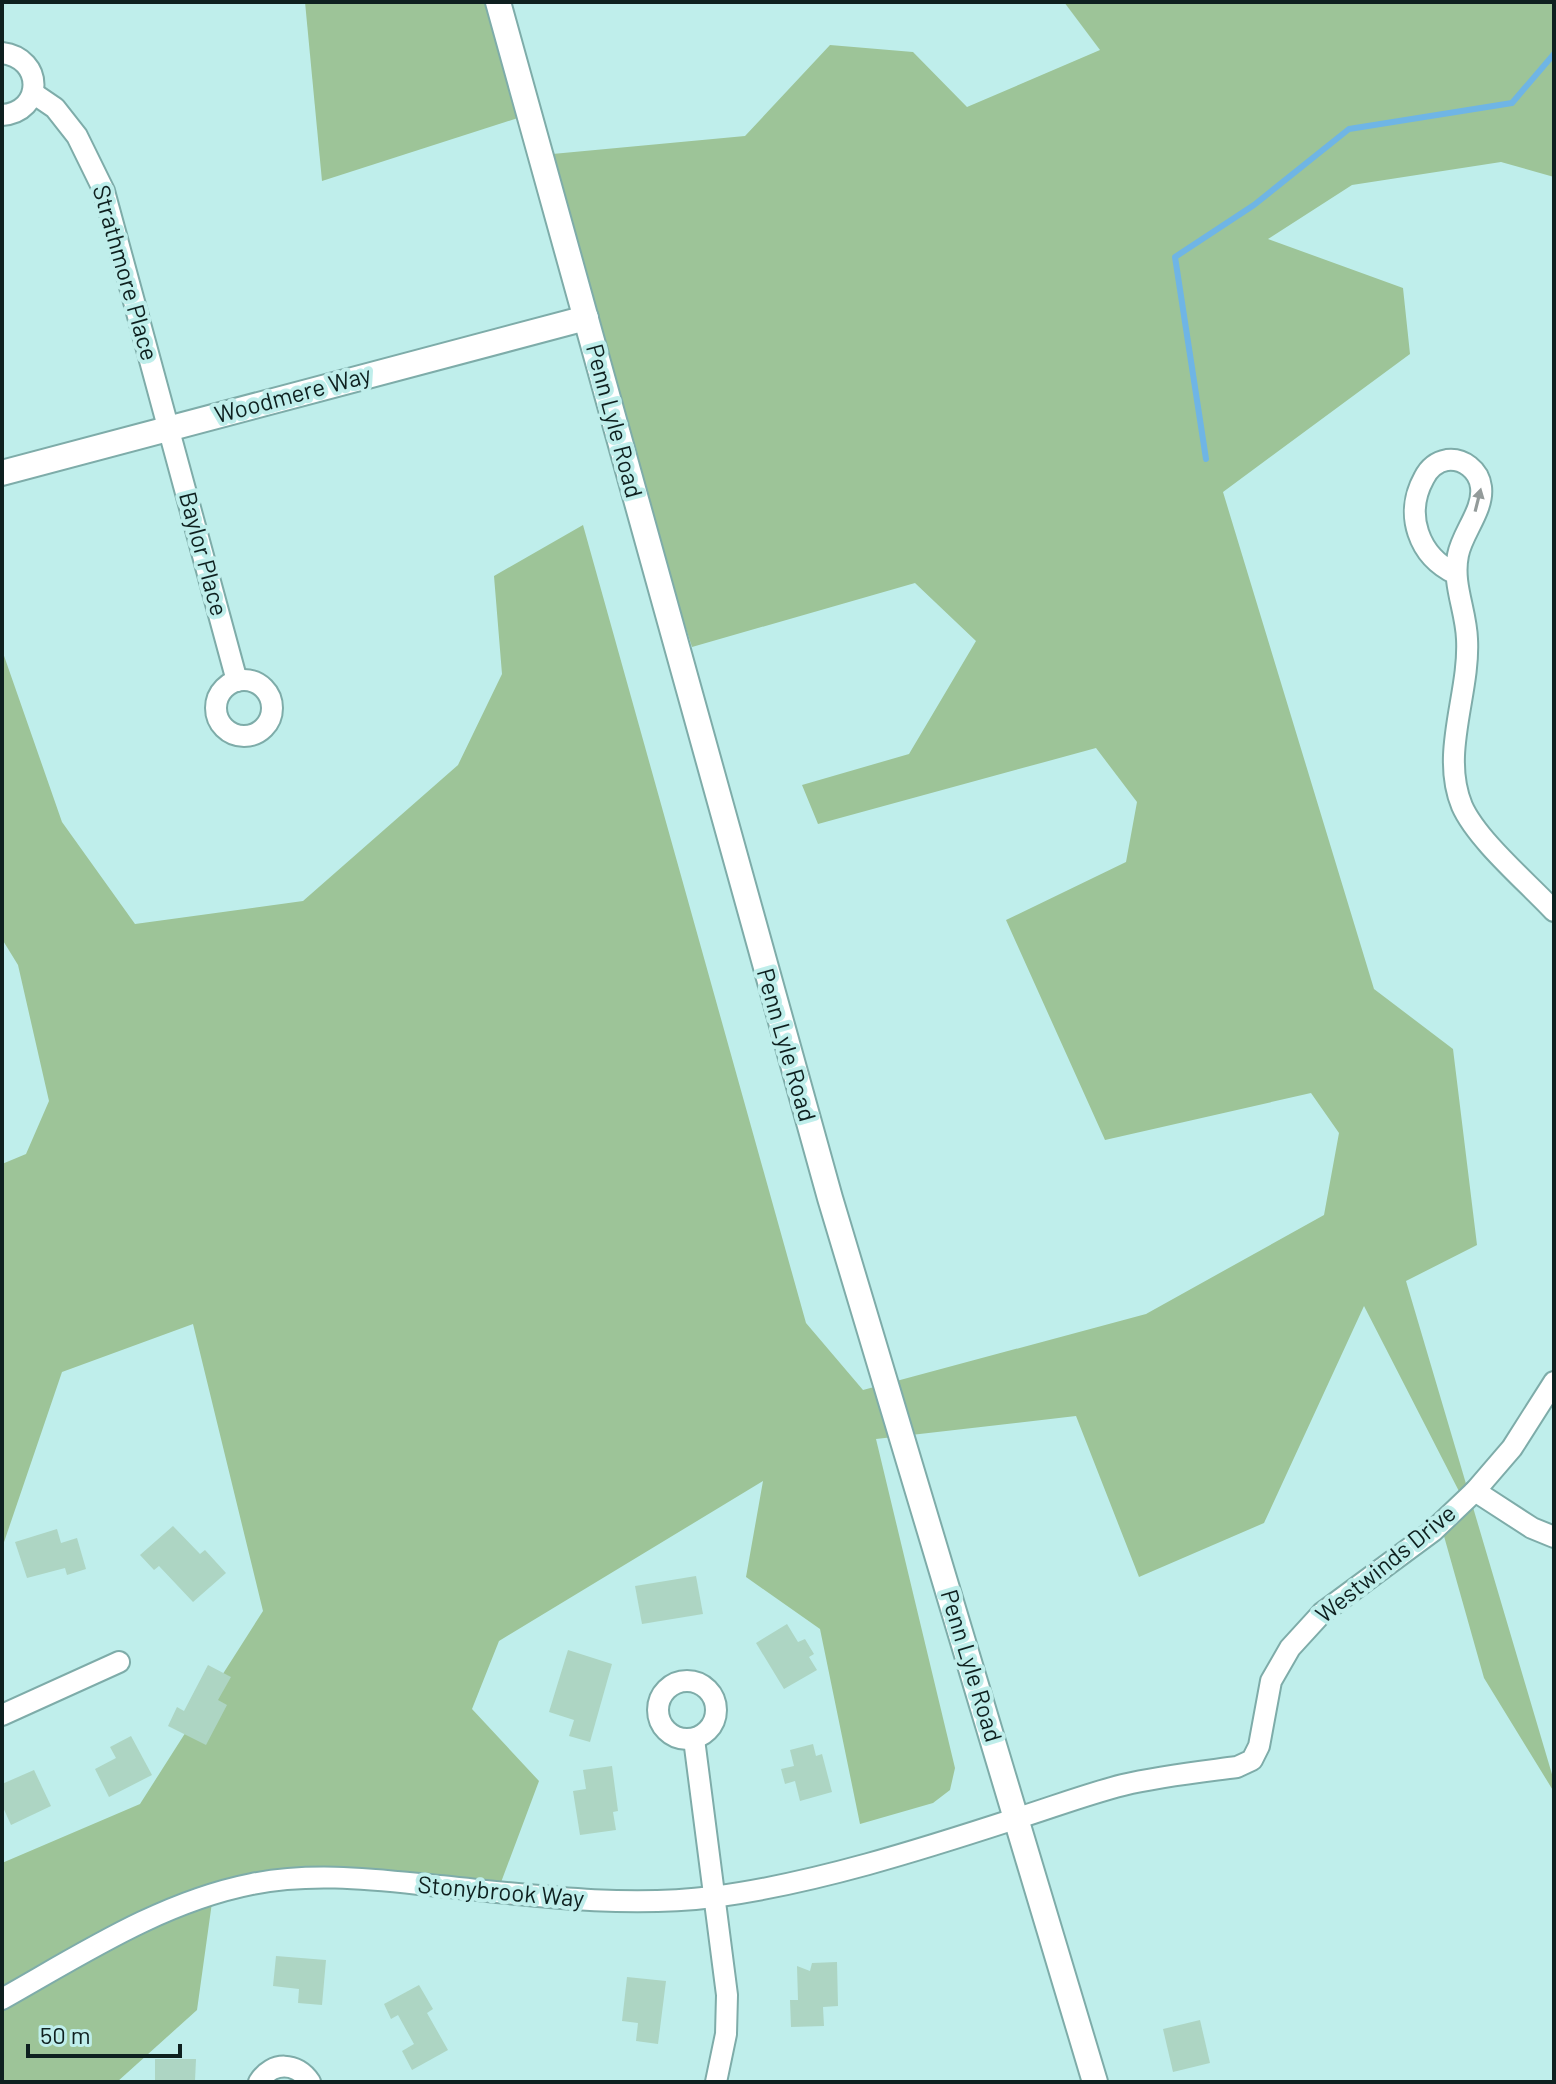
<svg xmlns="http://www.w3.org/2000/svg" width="1556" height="2084" viewBox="0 0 1556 2084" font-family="Barlow,sans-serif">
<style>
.green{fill:#9dc498}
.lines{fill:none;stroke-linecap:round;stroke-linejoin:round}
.stream{stroke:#6fb5e5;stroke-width:6}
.building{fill:#add5c3}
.minor-casing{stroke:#7eaca9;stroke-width:24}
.tertiary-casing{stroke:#7eaca9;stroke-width:28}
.minor{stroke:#fff;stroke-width:20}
.tertiary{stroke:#fff;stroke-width:24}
.oneway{fill:#939b9a}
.labels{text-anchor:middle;stroke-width:8;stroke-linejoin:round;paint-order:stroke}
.street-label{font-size:24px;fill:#0e201f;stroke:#bfeeeb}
</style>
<rect width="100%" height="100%" fill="#bfeeeb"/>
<g class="green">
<polygon points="305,2 491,2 521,117 322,181"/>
<polygon points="1064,2 1554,2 1554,177 1501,162 1352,185 1268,239 1403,288 1410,354 1223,492 1374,989 1453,1049 1477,1245 1406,1281 1554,1781 1554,1792 1484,1678 1440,1522 1464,1501 1364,1306 1264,1523 1139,1577 1076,1416 876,1439 955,1768 950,1790 933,1803 860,1824 820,1629 746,1577 763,1481 499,1641 472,1709 539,1781 497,1893 340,1876 214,1888 197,2010 117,2082 2,2082 2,1863 140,1804 263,1611 193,1324 62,1372 2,1548 2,1164 26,1154 49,1101 18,965 2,939 2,650 62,822 135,924 303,901 458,765 502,674 494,576 583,525 806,1323 863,1390 1146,1314 1324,1215 1339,1133 1311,1093 1105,1140 1006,920 1126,862 1137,802 1096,748 818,824 802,785 909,754 976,641 915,583 692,647 531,156 745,136 830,45 913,52 967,107 1100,50"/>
</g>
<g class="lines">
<polyline class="stream" points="1206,459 1175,257 1254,205 1349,129 1512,103 1554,54"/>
</g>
<g class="building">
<polygon points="173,1526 200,1554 205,1550 226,1573 193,1602 159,1566 154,1570 140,1555"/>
<polygon points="57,1529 61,1543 77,1538 86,1569 67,1575 65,1568 27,1578 15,1542"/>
<polygon points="696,1576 703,1614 642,1624 635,1586"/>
<polygon points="787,1624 798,1642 805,1639 814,1654 809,1657 817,1670 784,1689 756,1643"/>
<polygon points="568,1650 612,1664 590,1742 569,1736 574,1720 549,1712"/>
<polygon points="208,1665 231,1677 218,1700 227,1705 206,1745 168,1726 177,1707 184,1711"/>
<polygon points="131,1736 152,1775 109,1797 95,1769 116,1758 110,1747"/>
<polygon points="813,1744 816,1756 822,1754 832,1792 800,1801 795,1781 785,1784 781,1769 794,1766 790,1750"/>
<polygon points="612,1766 618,1811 613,1812 616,1830 580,1835 573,1791 586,1789 583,1770"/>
<polygon points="34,1770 51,1806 11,1825 2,1805 2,1784"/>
<polygon points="276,1956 326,1960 322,2005 298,2003 299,1989 273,1986"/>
<polygon points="837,1962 838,2006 823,2007 824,2026 791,2027 790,2000 798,2000 797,1966 810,1971 812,1963"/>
<polygon points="627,1977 666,1981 658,2044 636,2041 638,2023 622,2021"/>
<polygon points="419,1985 433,2009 427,2013 448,2050 412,2070 402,2051 414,2044 398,2015 391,2019 384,2004"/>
<polygon points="1200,2020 1210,2063 1173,2072 1163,2029"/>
<polygon points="155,2059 196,2059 195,2081 155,2082"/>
</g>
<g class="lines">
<g class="minor-casing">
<g id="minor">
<path d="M2,53C44,58 44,112 2,115"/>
<polyline points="33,93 55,108 77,136 104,191 237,681"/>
<path d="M1456,574C1418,556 1404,514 1424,478C1429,468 1436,462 1447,460C1463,458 1479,470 1481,487C1484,510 1462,533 1458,555C1452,584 1466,610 1467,639C1470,694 1440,753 1462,806C1477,840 1528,883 1554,911"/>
<circle cx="244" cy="708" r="28"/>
<polyline points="1475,1491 1532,1528 1554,1537"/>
<circle cx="687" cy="1710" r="29"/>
<polyline points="2,1715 119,1662"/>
<polyline points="694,1739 727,1995 726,2034 716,2082"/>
<path d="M2,1999C82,1954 161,1902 252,1884C307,1873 363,1878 419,1884C516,1893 615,1909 713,1897C813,1884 923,1849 1018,1818C1053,1807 1087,1794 1123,1785C1160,1776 1199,1772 1237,1767L1252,1760L1259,1746L1271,1681L1290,1648L1322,1613L1433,1531L1475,1491L1512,1448L1554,1382"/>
<path d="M259,2082C272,2061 297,2062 310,2082"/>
</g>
</g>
<g class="tertiary-casing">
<g id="tertiary">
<polyline points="498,2 830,1198 1095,2082"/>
<polyline points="2,473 586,318"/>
</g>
</g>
<use href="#minor" class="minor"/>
<use href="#tertiary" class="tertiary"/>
</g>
<defs><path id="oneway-solid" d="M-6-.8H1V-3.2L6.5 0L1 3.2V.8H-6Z" transform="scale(2)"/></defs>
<use class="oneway" href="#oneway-solid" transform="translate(1478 500) rotate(-76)"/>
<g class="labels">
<g class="street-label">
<text transform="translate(125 273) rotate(74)" y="8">Strathmore Place</text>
<text transform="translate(293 395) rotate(-15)" y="8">Woodmere Way</text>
<text transform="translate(614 421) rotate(75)" y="8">Penn Lyle Road</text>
<text transform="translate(203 554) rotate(75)" y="8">Baylor Place</text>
<text transform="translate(786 1045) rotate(74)" y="8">Penn Lyle Road</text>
<text transform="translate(1386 1564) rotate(-39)" y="8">Westwinds Drive</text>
<text transform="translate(971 1666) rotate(73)" y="8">Penn Lyle Road</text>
<text transform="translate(501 1892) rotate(5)" y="8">Stonybrook Way</text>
</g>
</g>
<rect width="1556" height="2084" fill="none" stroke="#0e201f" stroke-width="8"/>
<path d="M28 2044v12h152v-12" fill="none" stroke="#0e201f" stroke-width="4"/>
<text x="40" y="2044" font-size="24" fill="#0e201f" stroke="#bfeeeb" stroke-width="6" paint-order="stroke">50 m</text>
</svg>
